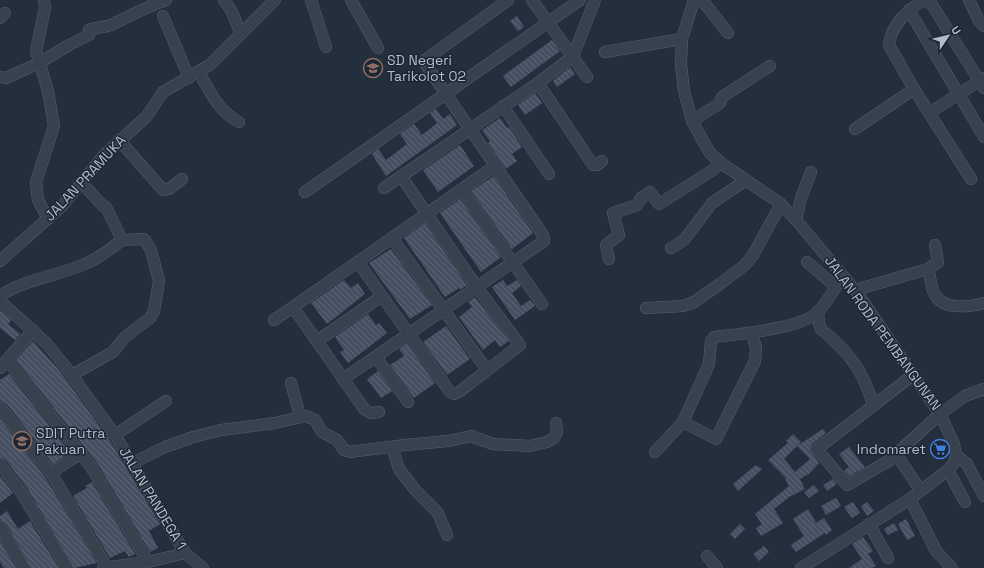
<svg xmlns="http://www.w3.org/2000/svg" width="984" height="568" viewBox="0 0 984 568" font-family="'Space Grotesk',sans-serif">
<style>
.building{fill:url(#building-back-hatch)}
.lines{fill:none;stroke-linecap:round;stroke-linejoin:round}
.minor-casing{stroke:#565f6c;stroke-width:12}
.minor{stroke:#38414e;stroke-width:11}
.labels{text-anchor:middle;stroke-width:3;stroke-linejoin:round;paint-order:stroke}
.poi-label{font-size:14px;fill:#b4bcc9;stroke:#1d2633;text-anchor:start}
.street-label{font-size:14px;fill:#b4bcc9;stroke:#1d2633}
</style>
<defs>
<pattern id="building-back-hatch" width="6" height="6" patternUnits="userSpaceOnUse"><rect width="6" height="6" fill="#455162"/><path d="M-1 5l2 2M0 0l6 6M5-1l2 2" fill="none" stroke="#5d6877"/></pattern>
</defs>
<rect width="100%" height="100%" fill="#242f3e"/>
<g class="building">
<polygon points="517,16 524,27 518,31 510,21"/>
<polygon points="552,40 560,51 511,87 503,76"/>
<polygon points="570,67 575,74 557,87 553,81"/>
<polygon points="535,93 542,103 525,115 518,105"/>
<polygon points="436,109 443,119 450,114 457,125 386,176 372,154 378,149 386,160 407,144 400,134 414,124 422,135 437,123 430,113"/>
<polygon points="500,118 507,128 509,127 522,147 512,154 517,161 506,169 488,143 490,141 482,130"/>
<polygon points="460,145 474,166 438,192 423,170"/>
<polygon points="494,176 533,233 512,249 471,191"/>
<polygon points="460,199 501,257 481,272 440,213"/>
<polygon points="425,223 467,285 460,290 459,288 445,297 404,238"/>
<polygon points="391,249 432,305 410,319 369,263"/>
<polygon points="344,280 351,288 358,283 365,294 327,324 311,303"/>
<polygon points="503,280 507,286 517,280 521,286 512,293 521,306 530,300 535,306 515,320 492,287"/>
<polygon points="475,297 509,341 500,347 495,340 483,350 459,317 472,307 468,302"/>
<polygon points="0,310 11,320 8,324 20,334 15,340 0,328"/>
<polygon points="368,314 376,325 379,323 387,333 348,363 340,352 344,350 335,337"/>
<polygon points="446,326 470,359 447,375 423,342"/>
<polygon points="33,341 59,370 109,439 160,524 149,531 158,548 150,552 97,463 16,360"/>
<polygon points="407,343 435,383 414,398 390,365 404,356 399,349"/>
<polygon points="378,371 392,391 381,398 367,379"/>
<polygon points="9,374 70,452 53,464 6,403 0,400 0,380"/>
<polygon points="0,418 45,477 97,563 74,568 27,488 6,460 0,457"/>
<polygon points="823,429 826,433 812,444 810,450 819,463 810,473 800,479 805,489 789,497 774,509 783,523 761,536 756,528 762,524 755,514 789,486 785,479 786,478 768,460 788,443 786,441 793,434 801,442 784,459 795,472 810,459 797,446"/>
<polygon points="849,447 865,467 849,476 844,471 849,467 839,454"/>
<polygon points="756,465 762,469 738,491 733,484"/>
<polygon points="0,476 13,493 0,503"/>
<polygon points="833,479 837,484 827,491 823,485"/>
<polygon points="92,482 135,554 129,557 125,551 110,558 73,496 87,488 85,486"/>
<polygon points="814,485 819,491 809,498 804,492"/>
<polygon points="836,498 841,506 826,515 821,506"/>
<polygon points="853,502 860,513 852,518 844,507"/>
<polygon points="867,502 874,511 867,516 861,506"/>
<polygon points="808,509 816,523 824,518 832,530 826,535 825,533 796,552 791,545 804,536 793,519"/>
<polygon points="7,511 18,529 30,521 59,568 31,568 6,523 0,519 0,516"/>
<polygon points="906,519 915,536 907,540 898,524"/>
<polygon points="894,523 898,530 888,535 884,529"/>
<polygon points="740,524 745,529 735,539 730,534"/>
<polygon points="863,537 873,551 868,554 876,566 872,568 849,568 862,559 852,544"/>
<polygon points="0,540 16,568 4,568 0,562"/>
<polygon points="764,546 769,552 759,561 753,554"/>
</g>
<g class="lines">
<g class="minor-casing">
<g id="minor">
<polyline points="44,0 45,8 36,51 48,91 54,126 36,182 38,200 48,219"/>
<polyline points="224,0 232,12 241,34"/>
<polyline points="311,0 326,47"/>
<polyline points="351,0 378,48"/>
<polyline points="532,0 587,77"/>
<polyline points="694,0 682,39 681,64 684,91 692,121 702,139 710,153 721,163 781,204 796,220 855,290 940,414 965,396 984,389"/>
<polyline points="702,0 728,33"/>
<path d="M925,0C909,8 891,25 889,45L914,89L971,179"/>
<polyline points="929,0 984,88"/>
<polyline points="969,0 979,21 984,26"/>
<polyline points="909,10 984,137"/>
<polyline points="163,16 189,78"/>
<polyline points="0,18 5,13"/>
<polyline points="605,52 682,39"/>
<path d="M199,72C209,91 219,112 239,122"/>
<path d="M0,77L6,78L39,63L69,45L89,35V30C96,27 104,28 111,25C129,16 146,7 166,0"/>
<polyline points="538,83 593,165 597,165 602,161"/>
<polyline points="503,106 549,174"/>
<polyline points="929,113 984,78"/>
<polyline points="692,121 720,103 722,97 770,66"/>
<polyline points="855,129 914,89"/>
<polyline points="119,140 163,190 169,189 182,179"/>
<polyline points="81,182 103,206 106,207 122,240"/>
<polyline points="384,188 538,83 573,56 595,0"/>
<polyline points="462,190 542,304"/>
<polyline points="305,192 580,0"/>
<polyline points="796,220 801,198 811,172"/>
<polyline points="392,238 487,370"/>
<polyline points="671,248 684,240 712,203 746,180"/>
<polyline points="609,259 606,245 619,235 613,213 637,205 641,198 650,192 659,204 713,170 721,163"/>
<polyline points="0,261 63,205 103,156 146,117 163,92 211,64 275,0"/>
<polyline points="358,262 450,392 454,394 459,392 520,345 476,286 401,176"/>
<polyline points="807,262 835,286"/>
<path d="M928,269C930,276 931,284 933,291C941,311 968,307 984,303"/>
<polyline points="855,290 928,269 938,262 935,245"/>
<path d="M0,296C24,280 54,276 80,266C96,260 109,250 122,240"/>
<polyline points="0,301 46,343 65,366 115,435 185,553 203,568"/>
<polyline points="646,308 683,306 694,302 720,284 745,265 753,255 781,204"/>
<path d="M818,311L819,323L821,329C849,353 863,369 873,405"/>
<polyline points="274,320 293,307"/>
<polyline points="317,341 382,296"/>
<polyline points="376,357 408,402"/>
<polyline points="7,360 91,467 148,562"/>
<polyline points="0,368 33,330"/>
<polyline points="72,375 113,352 125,337 150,318 154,311 159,281 151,250 144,239 122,240"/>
<polyline points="343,379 544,241 543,235 426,65 425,60 508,0"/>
<polyline points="291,383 300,416"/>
<polyline points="0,407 51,473 107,567"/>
<polyline points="379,412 371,413 365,410 293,307 495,166"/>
<polyline points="683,422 716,439 755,361 756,347 751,333"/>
<polyline points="115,435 166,401"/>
<polyline points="392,447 399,469 416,491 438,513 447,535"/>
<path d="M655,452L683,422L709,364L711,341L714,337C739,334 800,329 818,312C828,302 834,287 843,277"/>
<polyline points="956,455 967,464 984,496"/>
<polyline points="897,456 847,485 817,449 913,375"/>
<polyline points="133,463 165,447 193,437 221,430 275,423 306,416 315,420 322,432 337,440 344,450 350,452 405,445 448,441 471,436 493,444 530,446 547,442 554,438 557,432 556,423"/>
<polyline points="0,464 21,492 67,568"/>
<polyline points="948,470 965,502"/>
<polyline points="51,473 81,453"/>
<polyline points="910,499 936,551 952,568"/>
<polyline points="869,524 888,558"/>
<polyline points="0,526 24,568"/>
<polyline points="707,556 717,568"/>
<polyline points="103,568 148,562 185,553"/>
<polyline points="801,568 910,499 948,470 954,463 956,455 954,444 940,414 896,454 921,491"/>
</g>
</g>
<use href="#minor" class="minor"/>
</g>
<defs>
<g id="school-ring" transform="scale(1)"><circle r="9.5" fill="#1d2633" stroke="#8d6e63" stroke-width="1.5"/><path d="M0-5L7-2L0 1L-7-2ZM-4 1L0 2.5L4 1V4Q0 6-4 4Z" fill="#8d6e63"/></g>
<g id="supermarket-ring" transform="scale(1)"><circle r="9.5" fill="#1d2633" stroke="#3f7fe0" stroke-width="1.5"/><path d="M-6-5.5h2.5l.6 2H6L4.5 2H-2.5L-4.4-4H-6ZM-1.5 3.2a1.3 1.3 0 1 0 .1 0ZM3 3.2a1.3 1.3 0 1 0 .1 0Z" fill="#3f7fe0"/></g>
</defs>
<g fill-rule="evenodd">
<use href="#school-ring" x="373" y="68"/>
<use href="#school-ring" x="22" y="441"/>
<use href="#supermarket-ring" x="940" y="449"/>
</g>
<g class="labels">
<g class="poi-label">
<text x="387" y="65">SD Negeri<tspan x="387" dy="16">Tarikolot 02</tspan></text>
<text x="36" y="438">SDIT Putra<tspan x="36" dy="16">Pakuan</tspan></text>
<text x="926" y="454" text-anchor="end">Indomaret</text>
</g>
<g class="street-label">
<text transform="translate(85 178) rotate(-47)" y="5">JALAN PRAMUKA</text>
<text transform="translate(883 333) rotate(54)" y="5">JALAN RODA PEMBANGUNAN</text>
<text transform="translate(153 498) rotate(59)" y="5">JALAN PANDEGA 1</text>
</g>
</g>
<g transform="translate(948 36) rotate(55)" stroke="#1d2633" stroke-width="3" paint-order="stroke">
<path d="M0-3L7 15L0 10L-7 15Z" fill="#b4bcc9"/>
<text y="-6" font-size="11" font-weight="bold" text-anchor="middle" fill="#b4bcc9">U</text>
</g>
</svg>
